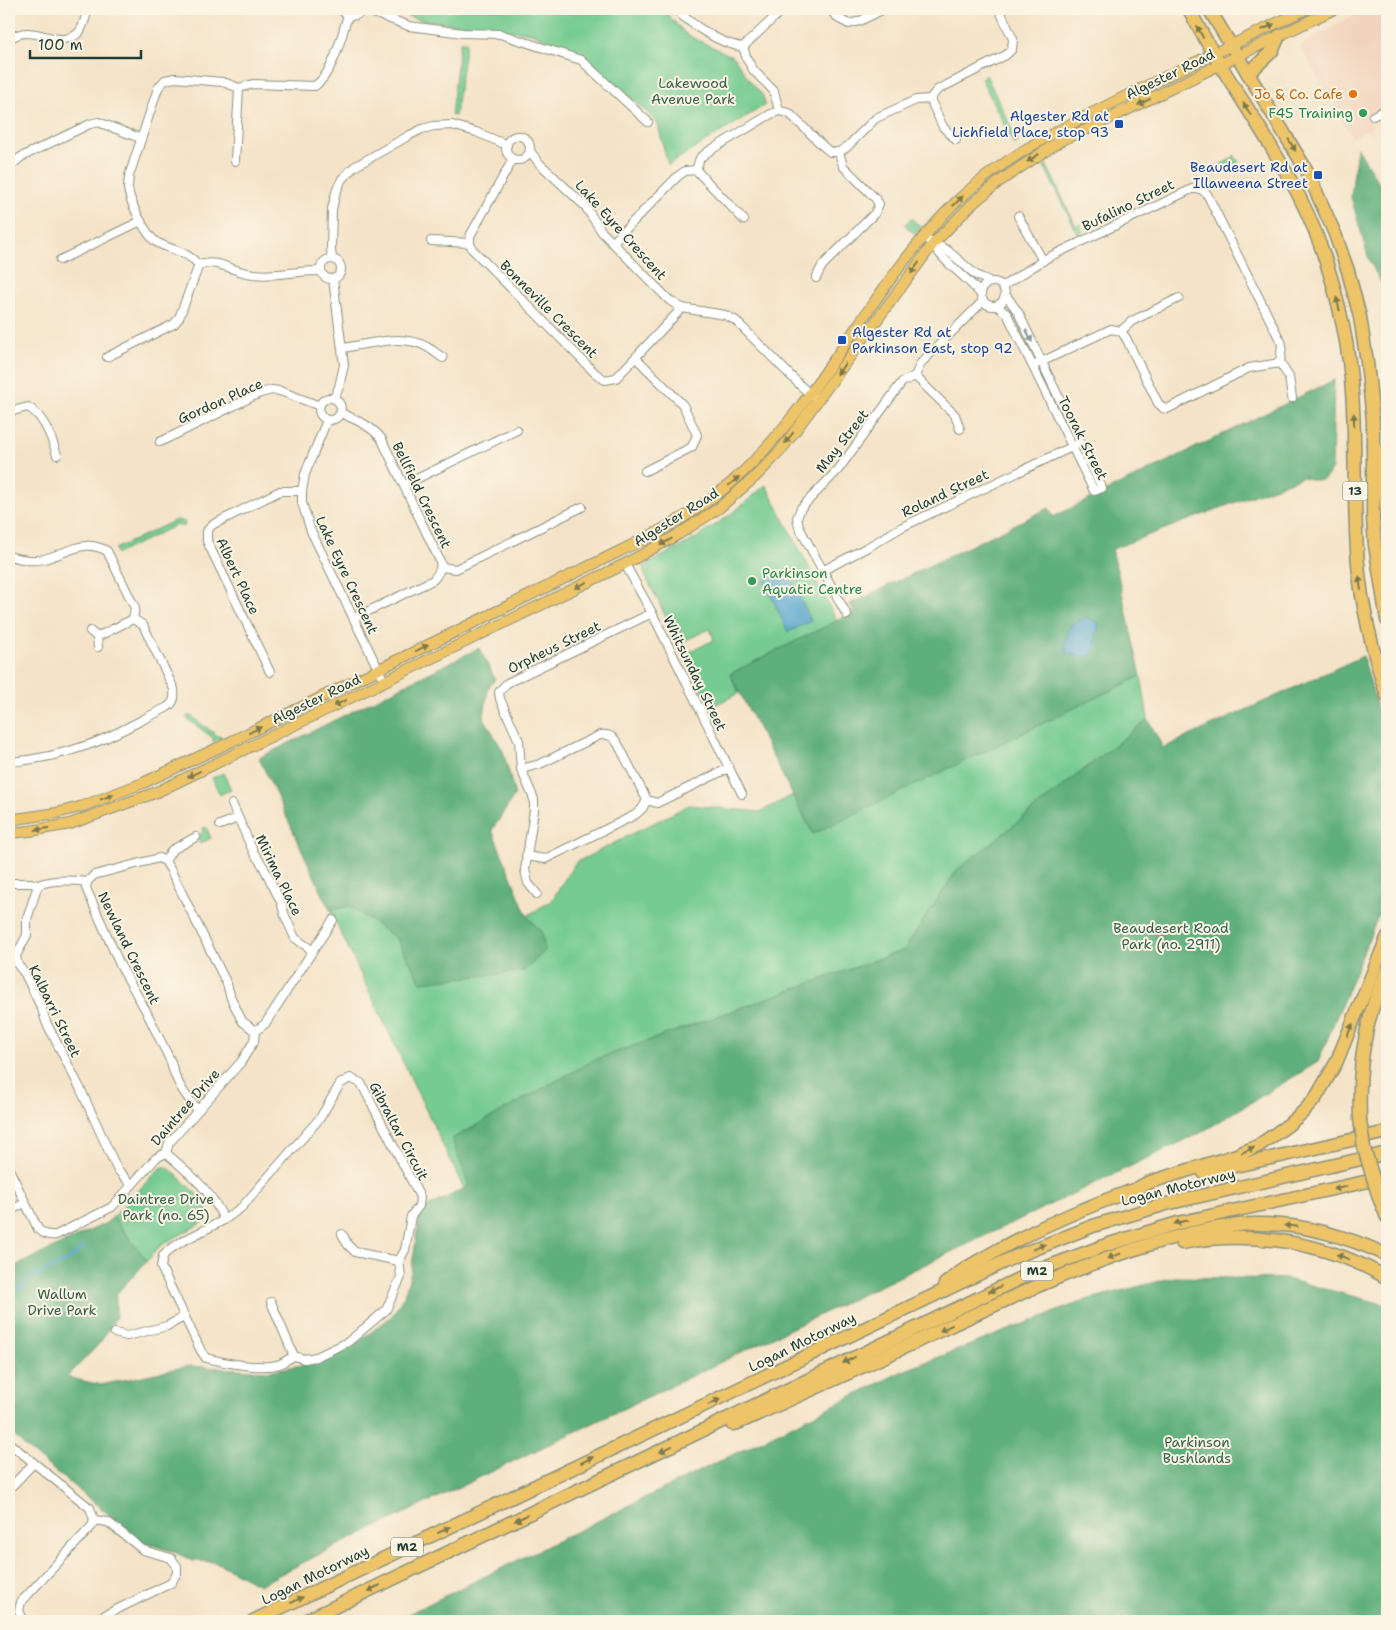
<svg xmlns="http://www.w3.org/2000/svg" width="1396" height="1630" viewBox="0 0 1396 1630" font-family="'Shantell Sans',sans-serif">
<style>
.built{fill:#f2d4be}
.green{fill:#74cb91;stroke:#4a8462}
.forest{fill:#5faf7b;stroke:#3f7658}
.water{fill:#56a5cf;stroke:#3a7182}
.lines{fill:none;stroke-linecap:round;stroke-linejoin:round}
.stream{stroke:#56a5cf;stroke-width:2.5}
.minor-casing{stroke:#8a907e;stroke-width:10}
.major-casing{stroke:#8a907e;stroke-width:12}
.highway-casing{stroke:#8a907e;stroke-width:15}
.minor{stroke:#fff;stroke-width:8}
.major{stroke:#eec469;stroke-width:10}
.highway{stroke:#eec469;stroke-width:12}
.highway-bridge-casing{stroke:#8a907e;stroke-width:15;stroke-linecap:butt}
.highway-bridge{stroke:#eec469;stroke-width:12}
.oneway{fill:#7c7a4c}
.oneway2{fill:#8f9e9a}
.food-dot{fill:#e8710a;stroke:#fcf5e5;stroke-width:2}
.leisure-dot{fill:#2e9e5b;stroke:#fcf5e5;stroke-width:2}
.transit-dot{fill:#1a4fb4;stroke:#fcf5e5;stroke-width:2}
.labels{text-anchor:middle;stroke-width:4;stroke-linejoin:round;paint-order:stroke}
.shield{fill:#fcf5e5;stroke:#617469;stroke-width:1}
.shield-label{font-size:12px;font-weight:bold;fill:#1f3d34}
.street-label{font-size:14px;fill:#1f3d34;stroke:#fcf5e5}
.park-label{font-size:14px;fill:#34604b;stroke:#fcf5e5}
.food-label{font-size:14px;fill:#c56008;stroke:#fcf5e5;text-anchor:end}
.leisure-label{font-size:14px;fill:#27864d;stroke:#fcf5e5;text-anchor:end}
.transit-label{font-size:14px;fill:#164399;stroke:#fcf5e5;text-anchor:end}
</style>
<rect width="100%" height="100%" fill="#fcf5e5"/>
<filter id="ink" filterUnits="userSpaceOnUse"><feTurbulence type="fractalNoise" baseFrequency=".02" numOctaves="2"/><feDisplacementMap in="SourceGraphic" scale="10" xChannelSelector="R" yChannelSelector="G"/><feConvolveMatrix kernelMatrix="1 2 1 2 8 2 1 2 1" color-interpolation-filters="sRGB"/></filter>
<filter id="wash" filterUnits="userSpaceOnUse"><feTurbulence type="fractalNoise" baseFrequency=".0096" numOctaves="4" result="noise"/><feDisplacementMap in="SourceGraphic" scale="20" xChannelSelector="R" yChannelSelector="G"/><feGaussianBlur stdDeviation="1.12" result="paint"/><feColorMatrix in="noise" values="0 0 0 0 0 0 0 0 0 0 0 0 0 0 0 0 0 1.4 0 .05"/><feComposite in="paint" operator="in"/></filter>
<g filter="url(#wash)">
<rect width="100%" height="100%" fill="#f4e3c8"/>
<polygon class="built" points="1364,9 1387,9 1387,105 1368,116 1373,126 1352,138 1300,46"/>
<g class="green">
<polygon points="385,9 662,9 687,35 734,57 749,80 763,96 765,105 668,165 658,125 648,113 579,54 531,33 420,20"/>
<polygon points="460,42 466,42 455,116 451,115"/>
<polygon points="986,75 1018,142 1014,145 981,78"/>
<polygon points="1234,155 1239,162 1210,176 1206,172 1233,158"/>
<polygon points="1046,164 1076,226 1080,224 1083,232 1078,234 1044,166"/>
<polygon points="911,218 921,227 915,234 905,225"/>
<polygon points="766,485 837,621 730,674 739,693 711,707 685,654 714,640 710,629 679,643 644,573 644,566 695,539 735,511"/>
<polygon points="176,520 185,522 184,527 176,525 117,554 115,549"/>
<polygon points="1141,676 1148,719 957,870 904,950 594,1060 452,1139 469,1186 463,1187 330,910 350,906 396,938 421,982 542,933 527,916 552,900 575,863 689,805 760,812 793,795 813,833"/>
<polygon points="189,715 218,736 223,737 213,742 213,738 186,718"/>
<polygon points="223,773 231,789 220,795 212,778"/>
<polygon points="206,827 211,838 200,844 197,837 203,832 202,829"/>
<path d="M163,1167H168L204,1201C209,1209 210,1213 205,1221L160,1246L147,1261L113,1217L159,1169Z"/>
</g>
<g class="forest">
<polygon points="1357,147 1384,192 1387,190 1387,294 1369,260 1351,197"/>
<path d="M1334,380L1332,468C1324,485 1319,481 1302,477L1112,549L1141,676L813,834L730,674L854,612L850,604L1049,508L1053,517Z"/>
<polygon points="479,648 495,679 488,688 484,718 503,751 515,795 492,830 527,916 542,933 545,951 524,971 421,982 396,938 350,906 330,910 259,758"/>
<polygon points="1363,656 1387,744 1387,885 1386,897 1318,1062 1202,1132 332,1548 259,1585 216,1562 193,1561 174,1552 143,1542 25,1447 9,1431 9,1269 106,1223 113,1217 147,1261 116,1294 116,1317 100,1343 67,1377 101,1385 189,1366 268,1371 319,1362 361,1340 392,1316 404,1296 411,1272 419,1219 426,1208 469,1186 452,1139 594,1060 904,950 957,870 1148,719 1163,748"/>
<polygon points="1175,1277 1287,1279 1387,1305 1387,1621 394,1621 903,1371 1086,1300"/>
</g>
<g class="water">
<polygon points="787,570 811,621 788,632 764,581"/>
<polygon points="1086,617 1099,623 1094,653 1088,657 1067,654 1065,644 1070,626"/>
</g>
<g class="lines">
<polyline class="stream" points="9,1287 13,1289 20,1288 30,1278 69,1260 85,1246"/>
</g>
</g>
<g filter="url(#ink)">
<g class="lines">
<g class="minor-casing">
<g id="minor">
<path d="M341,9C347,18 357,18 363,9"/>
<polyline points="363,9 409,26 463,33 500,34 581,60 648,122"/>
<path d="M675,9C692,25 720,44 743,47L783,9"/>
<polyline points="829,9 839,19 849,24 860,21 884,9"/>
<path d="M9,39C15,35 20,33 27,33C45,33 66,48 80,31C84,25 86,15 88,9"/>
<polyline points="743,47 747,59 754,71 774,91 779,111"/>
<polyline points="930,99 943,127 956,140"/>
<polyline points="1373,116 1387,109"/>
<circle cx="518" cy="148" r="12"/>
<polyline points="530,151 539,163 585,206 602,232 669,300 682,308 725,315 735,320 802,387 813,396"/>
<polyline points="513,159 470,236 470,243 472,249 595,373 605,380 616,378 682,308"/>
<polyline points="235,161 239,88"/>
<polyline points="13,164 21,157 90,124 98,122 140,138"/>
<polyline points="696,170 744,220"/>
<polyline points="1018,216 1043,261"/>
<polyline points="431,241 470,243"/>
<polyline points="929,241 947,250 976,275 991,282"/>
<polyline points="612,243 677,177 685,171 696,170 700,158 709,151 771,114 779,111 789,113 824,147 830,152 839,152 847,147 876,118 916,100 930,99 937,90 1006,55 1012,49 1013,39 999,9"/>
<path d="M933,244C945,265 967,276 981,295"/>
<circle cx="331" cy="269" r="10"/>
<polyline points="332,259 331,249 332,209 336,192 342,179 354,167 410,135 422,129 434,126 452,125 476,132 507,145"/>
<polyline points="60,260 141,221"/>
<path d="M321,271C297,270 272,278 247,273C229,270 219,259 199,265C187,251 173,251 158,243C146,237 129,200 128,188C128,184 129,179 129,176L158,88L165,80L175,78L223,82L239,88L253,84L315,86C334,72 341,37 348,15"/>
<polyline points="816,278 822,266 875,213 879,204 875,198 843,166 839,152"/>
<polyline points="333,279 344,365 339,387 334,398"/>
<circle cx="993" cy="294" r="12"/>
<polyline points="1003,286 1047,258 1192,189 1201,189 1207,194 1282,344 1280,363"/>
<polyline points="997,306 1007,314 1094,491 1102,488 1018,312 1005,294"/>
<polyline points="1121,331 1132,321 1179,298"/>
<path d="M343,348C369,344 402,333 427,347C433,350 438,355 443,358"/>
<polyline points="107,357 174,324 179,318 199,265"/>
<polyline points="636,358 683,405 697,435 692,447 645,471"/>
<polyline points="1037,364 1111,329 1121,331 1126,338 1158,403 1163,408 1167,409 1249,368 1280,363 1289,377 1292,398"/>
<polyline points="915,376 955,415 960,429"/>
<circle cx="330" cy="409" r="11"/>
<path d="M9,412L28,407C44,416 52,438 57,455"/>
<path d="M341,413C356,420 370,425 381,438L440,561C442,569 438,574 433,580L354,618"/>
<polyline points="327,420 305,474 302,491 302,503 311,531 384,681"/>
<polyline points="160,442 260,393 272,390 280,391 320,406"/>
<polyline points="404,485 517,430"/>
<path d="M9,556C20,559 32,562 44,559C68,553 83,538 107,551L135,608L133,619L143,625L174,689C175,699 174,703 166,708C140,720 115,736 88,745C63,754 36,760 9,762"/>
<polyline points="625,564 652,613 742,794"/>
<polyline points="441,567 456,569 582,507"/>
<polyline points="822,571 868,547 902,527 1076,445"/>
<polyline points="847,615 799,527 797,518 801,508 838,470 902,382 915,376 921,363 983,301"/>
<polyline points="90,631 97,637 98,647"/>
<polyline points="97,637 133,619"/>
<polyline points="9,666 9,667"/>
<polyline points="270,672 207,541 207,531 212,525 280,491 302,491"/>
<path d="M521,769L540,764L600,735C609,734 613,736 618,744L647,800"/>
<polyline points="647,800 657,803 729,768"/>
<polyline points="232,804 254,853 263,866 281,902 285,916 295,938 313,951"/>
<polyline points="220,825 238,818"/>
<polyline points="526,856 545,859 635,815 642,809 647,800"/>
<polyline points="165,861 172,850 196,837"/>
<path d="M87,882C71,880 53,879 38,885L27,919V935L16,956L18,965L25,974L42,1009L46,1022L80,1088L117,1169L132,1185"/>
<polyline points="9,883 31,883 38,885"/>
<polyline points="537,894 528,883 525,870 534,810 534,799 521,769 519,741 500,699 499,692 507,683 652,613"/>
<path d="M350,1078L361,1083L420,1197L419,1206L411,1216L405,1250L399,1261L401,1277L386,1310L348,1342L316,1357L304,1359L294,1356C289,1358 285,1362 280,1364C262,1370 225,1363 206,1358L201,1351L161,1267L163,1256L169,1250L181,1242L224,1220L242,1207L320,1118L340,1084Z"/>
<path d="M198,1110C185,1096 175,1081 171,1062L145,1009L120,965L86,888L87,882L94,875L159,858L165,861L170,869L227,984L231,998L242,1021L255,1031"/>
<path d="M166,1153C188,1172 213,1192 224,1220"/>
<path d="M9,1169L38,1229C44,1234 48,1236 56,1235L112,1207L156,1158L166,1153L169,1143L241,1062L254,1041L255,1031L265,1024L333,920"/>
<polyline points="9,1211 25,1203"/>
<polyline points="342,1234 348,1245 355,1252 399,1261"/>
<polyline points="271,1302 294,1356"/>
<polyline points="115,1333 127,1336 167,1326 184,1317"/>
<polyline points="9,1443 90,1508 94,1520 108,1522 143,1550 171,1558 177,1566 177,1573 171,1583 93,1621"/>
<polyline points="9,1489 33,1464"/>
<polyline points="24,1621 19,1611 21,1602 92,1526 94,1520"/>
</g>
</g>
<g class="major-casing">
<g id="major">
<path d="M9,820L57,813L83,806L143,783L222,746L618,552C663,530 707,507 743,472C826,392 874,282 957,201C1008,153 1070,124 1132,93C1190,65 1249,37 1306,9"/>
<polyline points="9,833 30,831 70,824 157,792 625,564 679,534 719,508 754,478 781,450 933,244 971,205 1000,181 1060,141 1092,127 1334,9"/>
</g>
</g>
<g class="highway-casing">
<g id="highway">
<path d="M1189,9C1221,74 1267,132 1300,198C1320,238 1334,282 1343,326C1360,405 1351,484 1358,564C1362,609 1373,653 1387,696"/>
<polyline points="1209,9 1307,171 1335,234 1348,271 1360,317 1367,362 1373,421 1373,518 1375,545 1387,620"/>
<polyline points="1248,74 1272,51 1279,36"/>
<polyline points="1373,445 1382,459 1387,519"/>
<path d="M1360,1119C1358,1068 1364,1018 1387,971"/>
<polyline points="1204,1173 1387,1132"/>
<polyline points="1379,1198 1387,1217"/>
<path d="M1182,1243C1252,1230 1326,1242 1387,1278"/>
<path d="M945,1284C961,1270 978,1261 996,1251C1041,1226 1088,1206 1136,1189L1147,1183L1234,1156L1258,1146L1288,1125L1303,1112L1315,1099L1336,1063L1387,938"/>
<path d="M732,1424L738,1423C806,1392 874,1362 941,1330C1009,1298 1076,1267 1148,1245C1183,1234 1218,1225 1255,1224C1301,1223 1346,1236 1387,1255"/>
<polyline points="253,1621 1012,1258 1093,1226 1166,1204 1387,1153"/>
<polyline points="305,1621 1031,1273 1106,1245 1178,1223 1387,1177"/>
</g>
</g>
<use href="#minor" class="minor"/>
<use href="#major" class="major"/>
<use href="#highway" class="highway"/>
<g class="highway-bridge-casing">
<polyline id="highway-bridge" points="1360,1119 1364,1148 1379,1198"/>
</g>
<use href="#highway-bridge" class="highway-bridge"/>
</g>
<defs><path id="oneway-solid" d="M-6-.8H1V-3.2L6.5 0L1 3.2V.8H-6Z" transform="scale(1.25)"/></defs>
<g class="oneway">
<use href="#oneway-solid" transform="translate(1268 27) rotate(-25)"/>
<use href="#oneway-solid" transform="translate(1200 32) rotate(-118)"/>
<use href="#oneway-solid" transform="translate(1144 102) rotate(154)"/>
<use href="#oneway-solid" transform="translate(1247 109) rotate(-122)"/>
<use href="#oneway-solid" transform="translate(1292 145) rotate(59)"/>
<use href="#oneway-solid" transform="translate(1033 158) rotate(147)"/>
<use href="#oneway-solid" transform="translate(958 201) rotate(-44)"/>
<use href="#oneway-solid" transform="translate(915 268) rotate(126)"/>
<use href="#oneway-solid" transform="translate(1338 304) rotate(-104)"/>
<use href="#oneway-solid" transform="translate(841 369) rotate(126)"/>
<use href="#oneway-solid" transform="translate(1354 420) rotate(-92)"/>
<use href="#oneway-solid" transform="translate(789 438) rotate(127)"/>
<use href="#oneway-solid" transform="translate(734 481) rotate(-40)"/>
<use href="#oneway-solid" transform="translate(666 542) rotate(150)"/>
<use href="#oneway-solid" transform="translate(1360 583) rotate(-97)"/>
<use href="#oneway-solid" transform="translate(581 585) rotate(154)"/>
<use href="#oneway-solid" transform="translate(422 648) rotate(-26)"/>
<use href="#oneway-solid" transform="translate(340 703) rotate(154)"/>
<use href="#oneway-solid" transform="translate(255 730) rotate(-26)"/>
<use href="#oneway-solid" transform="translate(194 774) rotate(154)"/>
<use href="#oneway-solid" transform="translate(107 797) rotate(-21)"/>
<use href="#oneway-solid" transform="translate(42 829) rotate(170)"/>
<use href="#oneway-solid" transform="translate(1350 1030) rotate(-67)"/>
<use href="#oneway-solid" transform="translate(1248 1150) rotate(-24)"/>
<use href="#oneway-solid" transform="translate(1340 1188) rotate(168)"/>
<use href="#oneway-solid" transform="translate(1181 1222) rotate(165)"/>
<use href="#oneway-solid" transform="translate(1291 1226) rotate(-174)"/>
<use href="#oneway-solid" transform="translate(1039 1247) rotate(-22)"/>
<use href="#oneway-solid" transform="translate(1114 1256) rotate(161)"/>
<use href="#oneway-solid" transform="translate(1343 1257) rotate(-159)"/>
<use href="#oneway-solid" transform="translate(995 1289) rotate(155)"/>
<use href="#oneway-solid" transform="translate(946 1328) rotate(154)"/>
<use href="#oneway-solid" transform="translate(849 1360) rotate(154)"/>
<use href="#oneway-solid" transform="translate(714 1402) rotate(-25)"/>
<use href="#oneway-solid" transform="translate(666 1449) rotate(154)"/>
<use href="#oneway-solid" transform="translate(587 1460) rotate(-26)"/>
<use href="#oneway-solid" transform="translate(521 1518) rotate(155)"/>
<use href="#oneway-solid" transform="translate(444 1530) rotate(-26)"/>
<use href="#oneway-solid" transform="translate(374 1588) rotate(155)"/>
<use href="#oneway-solid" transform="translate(297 1600) rotate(-26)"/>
</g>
<use class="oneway2" href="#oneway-solid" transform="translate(1029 336) rotate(65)"/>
</g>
<circle class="food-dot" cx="1353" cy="94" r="5"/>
<g class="leisure-dot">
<circle cx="1363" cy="113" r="5"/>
<circle cx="752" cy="581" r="5"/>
</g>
<g class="transit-dot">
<rect x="1114" y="119" width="10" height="10" rx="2.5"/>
<rect x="1313" y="170" width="10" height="10" rx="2.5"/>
<rect x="837" y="335" width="10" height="10" rx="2.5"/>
</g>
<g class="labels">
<g class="shield">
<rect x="1342.5" y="481.5" width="25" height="19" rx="4"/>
<rect x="1021" y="1261.5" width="32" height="19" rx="4"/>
<rect x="391" y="1537.5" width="32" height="19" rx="4"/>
</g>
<g class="shield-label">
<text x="1355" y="495">13</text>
<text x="1037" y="1275">M2</text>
<text x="407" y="1551">M2</text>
</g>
<g class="street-label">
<text transform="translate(1170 74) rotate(-26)" y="5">Algester Road</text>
<text transform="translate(1128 205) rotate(-26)" y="5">Bufalino Street</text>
<text transform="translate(621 230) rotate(48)" y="5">Lake Eyre Crescent</text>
<text transform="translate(549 309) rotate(45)" y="5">Bonneville Crescent</text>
<text transform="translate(220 401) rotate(-24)" y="5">Gordon Place</text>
<text transform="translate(1083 438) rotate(63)" y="5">Toorak Street</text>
<text transform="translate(842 441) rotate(-52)" y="5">May Street</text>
<text transform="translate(945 493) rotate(-25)" y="5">Roland Street</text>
<text transform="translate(422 495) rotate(64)" y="5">Bellfield Crescent</text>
<text transform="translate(676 517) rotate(-32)" y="5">Algester Road</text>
<text transform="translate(347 575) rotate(65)" y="5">Lake Eyre Crescent</text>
<text transform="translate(238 576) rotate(65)" y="5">Albert Place</text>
<text transform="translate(554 647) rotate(-26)" y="5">Orpheus Street</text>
<text transform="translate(695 673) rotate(64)" y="5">Whitsunday Street</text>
<text transform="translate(316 699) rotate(-26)" y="5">Algester Road</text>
<text transform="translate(279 875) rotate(64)" y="5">Mirima Place</text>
<text transform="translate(129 948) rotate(64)" y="5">Newland Crescent</text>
<text transform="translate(55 1011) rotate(64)" y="5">Kalbarri Street</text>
<text transform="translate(185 1107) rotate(-49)" y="5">Daintree Drive</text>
<text transform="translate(399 1131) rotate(62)" y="5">Gibraltar Circuit</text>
<text transform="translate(1178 1187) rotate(-14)" y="5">Logan Motorway</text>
<text transform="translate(802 1342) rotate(-26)" y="5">Logan Motorway</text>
<text transform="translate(315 1575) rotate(-26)" y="5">Logan Motorway</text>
</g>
<g class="park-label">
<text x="693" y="88">Lakewood<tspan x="693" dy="16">Avenue Park</tspan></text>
<text x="1171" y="933">Beaudesert Road<tspan x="1171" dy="16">Park (no. 2911)</tspan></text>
<text x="166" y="1204">Daintree Drive<tspan x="166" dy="16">Park (no. 65)</tspan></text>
<text x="62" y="1299">Wallum<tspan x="62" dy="16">Drive Park</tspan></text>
<text x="1197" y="1447">Parkinson<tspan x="1197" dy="16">Bushlands</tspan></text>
</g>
<g class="food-label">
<text x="1343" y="99">Jo &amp; Co. Cafe</text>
</g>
<g class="leisure-label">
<text x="1353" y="118">F45 Training</text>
<text x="762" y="578" text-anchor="start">Parkinson<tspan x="762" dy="16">Aquatic Centre</tspan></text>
</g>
<g class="transit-label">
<text x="1109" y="121">Algester Rd at<tspan x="1109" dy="16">Lichfield Place, stop 93</tspan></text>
<text x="1308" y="172">Beaudesert Rd at<tspan x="1308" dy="16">Illaweena Street</tspan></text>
<text x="852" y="337" text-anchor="start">Algester Rd at<tspan x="852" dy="16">Parkinson East, stop 92</tspan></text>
</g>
</g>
<rect width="1396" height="1630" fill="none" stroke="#fcf5e5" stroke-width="30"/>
<path d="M30 50v8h111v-8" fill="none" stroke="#1f3d34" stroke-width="2.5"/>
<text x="38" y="50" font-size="15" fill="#1f3d34" stroke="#fcf5e5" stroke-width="4" paint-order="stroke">100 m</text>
</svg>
